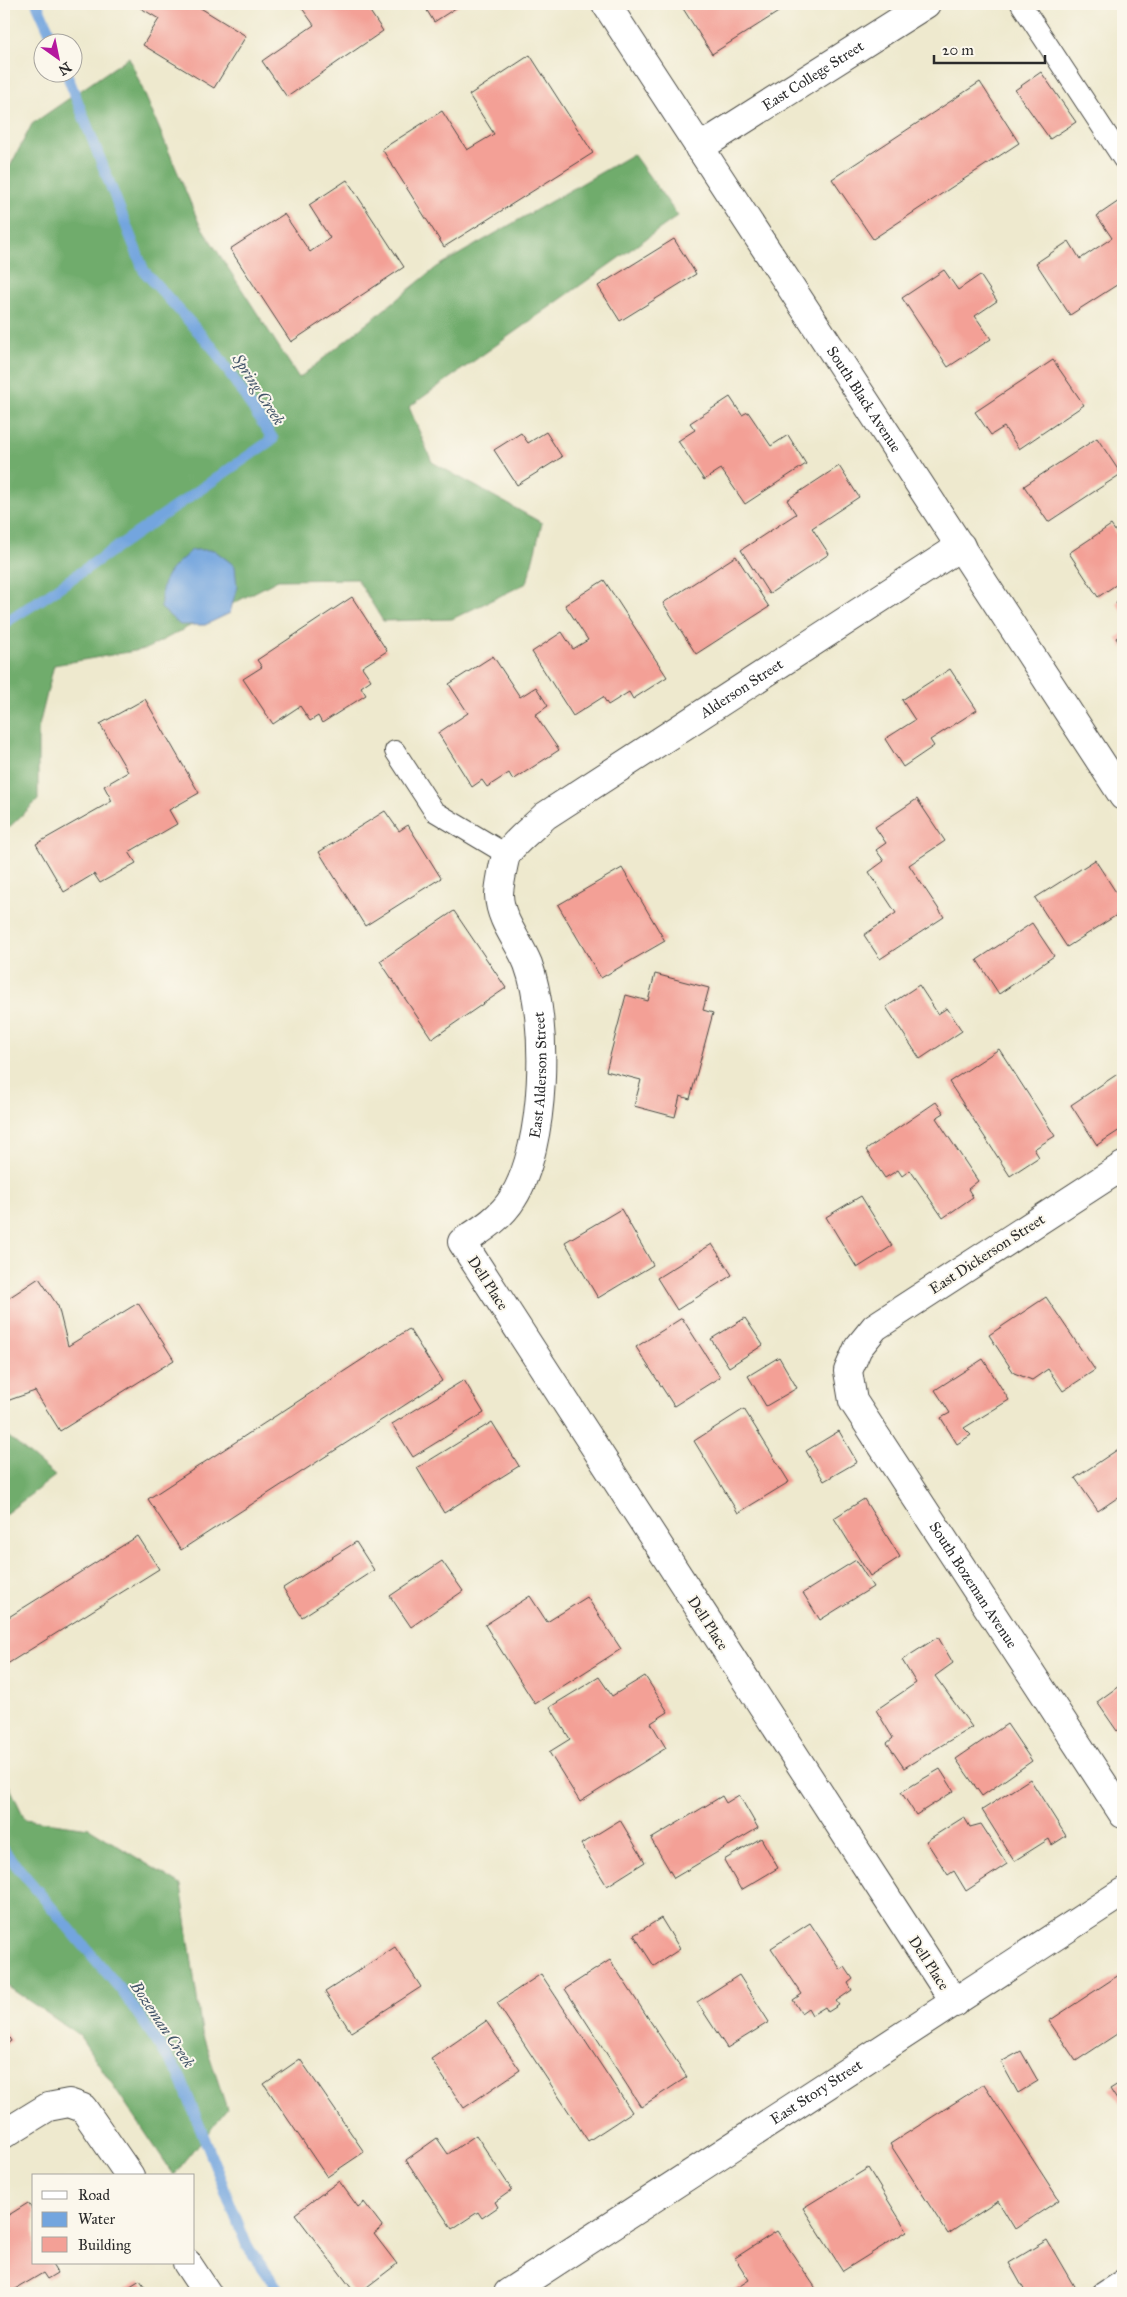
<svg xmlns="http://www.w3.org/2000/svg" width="1127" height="2297" viewBox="0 0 1127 2297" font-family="'IM FELL Great Primer',serif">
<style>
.forest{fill:#6fac6c;stroke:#4d6c4c}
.water{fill:#73a5de;stroke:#4f6884}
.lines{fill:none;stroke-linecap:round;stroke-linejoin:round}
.stream{stroke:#73a5de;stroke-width:11}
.building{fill:#f3a096}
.lane-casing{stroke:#484843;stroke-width:22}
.street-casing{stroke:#484843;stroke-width:30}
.lane{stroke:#fff;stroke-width:20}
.street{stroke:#fff;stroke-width:28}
.labels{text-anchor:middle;stroke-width:4;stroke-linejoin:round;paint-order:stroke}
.street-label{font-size:15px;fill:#2b2b2b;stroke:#fbf7ec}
.water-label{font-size:16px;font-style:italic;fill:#44566a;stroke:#fbf7ec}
</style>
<rect width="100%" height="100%" fill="#fbf7ec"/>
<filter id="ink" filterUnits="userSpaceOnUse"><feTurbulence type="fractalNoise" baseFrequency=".02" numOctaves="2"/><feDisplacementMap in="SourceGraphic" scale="10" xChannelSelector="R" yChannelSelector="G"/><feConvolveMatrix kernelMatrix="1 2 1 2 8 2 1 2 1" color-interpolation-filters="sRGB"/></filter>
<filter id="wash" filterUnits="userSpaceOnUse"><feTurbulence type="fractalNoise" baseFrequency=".0096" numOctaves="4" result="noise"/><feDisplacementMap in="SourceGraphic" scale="20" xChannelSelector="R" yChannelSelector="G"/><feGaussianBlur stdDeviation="1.12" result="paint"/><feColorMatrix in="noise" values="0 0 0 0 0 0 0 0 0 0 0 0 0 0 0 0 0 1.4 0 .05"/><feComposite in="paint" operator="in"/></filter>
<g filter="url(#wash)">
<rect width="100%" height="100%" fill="#eee9ce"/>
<g class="forest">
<polygon points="129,57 199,223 299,378 437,267 633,154 678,216 409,407 432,462 542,523 527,583 452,619 383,621 357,579 278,580 146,649 54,665 38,730 38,800 4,832 4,178 32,124"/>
<polygon points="4,1433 55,1476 4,1515"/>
<polygon points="4,1775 25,1819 89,1828 181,1885 202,2033 227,2109 174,2175 79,2035 4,1984"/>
</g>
<path class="water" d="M192,550H214L235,566L237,587L230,613L205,625H180L161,608C160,576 170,570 192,550Z"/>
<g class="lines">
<g class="stream">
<polyline points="37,4 54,42"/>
<polyline points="4,623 42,599 273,439 213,348 144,271 66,72"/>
<polyline points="4,1851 122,1991 179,2074 247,2246 281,2293"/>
</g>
</g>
<g id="blocks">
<g class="building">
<polygon points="141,4 194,4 246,36 214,88 143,45 159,19 139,7"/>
<polygon points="299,4 365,4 383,31 287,97 262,61 314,25"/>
<polygon points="423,4 462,4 434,22"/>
<polygon points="688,4 791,4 712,54 682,7"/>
<polygon points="530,55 593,153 444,247 382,149 442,111 467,150 494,134 469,95"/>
<polygon points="1041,72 1076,122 1050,139 1015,90"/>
<polygon points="980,82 1019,143 873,239 832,179"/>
<polygon points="347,180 404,267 291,342 230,249 284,214 310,252 330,238 309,205"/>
<polygon points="1119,201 1123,207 1123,281 1070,315 1036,263 1069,241 1080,259 1112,238 1097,216"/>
<polygon points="674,239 696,274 620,321 598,286"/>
<polygon points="944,270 958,290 980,275 997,301 975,316 991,339 948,367 902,298"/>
<polygon points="1053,360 1084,405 1019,449 1004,427 991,435 975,412"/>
<polygon points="730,397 742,415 748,412 771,446 788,435 806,464 745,504 721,469 704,480 678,441 695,430 690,423"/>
<polygon points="546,432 562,457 517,485 494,450 521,433 528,443"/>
<polygon points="1097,438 1121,474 1048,522 1024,486"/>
<polygon points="839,466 859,497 812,528 829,554 769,594 741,550 796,514 787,500"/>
<polygon points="1111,525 1120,538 1123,535 1123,580 1098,597 1069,553"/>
<polygon points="736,556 769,607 696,654 663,603"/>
<polygon points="604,580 667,677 633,699 629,692 608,705 603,697 573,716 532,652 562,632 573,649 588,640 565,605"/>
<polygon points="352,597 387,651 362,667 371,680 361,687 366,695 322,723 318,716 310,721 300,706 273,724 243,679 262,667 257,660"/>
<polygon points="1123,598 1123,613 1116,603"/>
<polygon points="1123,633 1123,649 1116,638"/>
<polygon points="493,656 520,697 536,687 548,706 535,715 559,750 513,780 509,773 487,787 482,780 472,787 438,733 468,713 449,684"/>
<polygon points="950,669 977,710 930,740 934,746 903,767 885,739 915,720 902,700"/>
<polygon points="145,699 199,793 169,810 177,824 129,852 136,863 100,883 94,874 64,892 36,844 112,801 104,786 128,772 100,724"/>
<polygon points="917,799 945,841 909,865 944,917 880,959 864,935 896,913 869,872 884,861 876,850 886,843 875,827"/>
<polygon points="385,811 399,831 408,825 441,878 365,926 319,852"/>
<polygon points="1095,860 1123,903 1123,911 1067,947 1035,898"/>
<polygon points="622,868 665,941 601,978 558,905"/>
<polygon points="454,911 506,988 432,1039 380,961"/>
<polygon points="1032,923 1054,956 999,994 977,960"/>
<polygon points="655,974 709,988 703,1010 713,1013 690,1099 680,1096 675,1117 634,1106 641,1080 606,1071 626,995 648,1001"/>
<polygon points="919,985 938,1014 947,1008 962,1031 920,1059 886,1007"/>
<polygon points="999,1049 1055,1136 1034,1149 1039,1157 1010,1176 949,1082"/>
<polygon points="1119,1073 1123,1080 1123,1128 1097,1145 1071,1105"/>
<polygon points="936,1102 944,1113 936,1118 978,1181 968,1189 973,1197 943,1218 910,1170 902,1176 898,1170 885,1178 866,1150"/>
<polygon points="861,1196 892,1246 857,1268 826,1217"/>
<polygon points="621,1209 653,1265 598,1298 565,1242"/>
<polygon points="712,1244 732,1275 677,1310 657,1278"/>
<polygon points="39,1278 58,1306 68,1346 138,1303 174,1360 60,1431 35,1391 4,1402 4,1301"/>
<polygon points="1046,1297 1095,1370 1063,1391 1048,1369 1032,1380 1014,1373 989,1335"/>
<polygon points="682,1318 720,1377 674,1406 636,1347"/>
<polygon points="745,1318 763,1345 729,1367 711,1339"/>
<polygon points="409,1329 442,1381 181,1550 148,1499"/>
<polygon points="779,1357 797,1388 766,1406 748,1376"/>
<polygon points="983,1359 1009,1400 964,1428 971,1435 957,1444 941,1418 950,1413 935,1390"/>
<polygon points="464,1380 484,1413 413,1457 392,1424"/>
<polygon points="744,1409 789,1482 738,1513 694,1441"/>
<polygon points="492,1422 519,1466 444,1513 417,1468"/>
<polygon points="839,1431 857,1462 824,1481 806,1451"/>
<polygon points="1123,1446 1123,1494 1098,1511 1075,1478"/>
<polygon points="864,1499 900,1557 870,1576 834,1518"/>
<polygon points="138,1536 159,1569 4,1666 4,1620"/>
<polygon points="356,1542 374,1570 302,1617 283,1588"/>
<polygon points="856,1560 873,1587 820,1620 803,1593"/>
<polygon points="442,1561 463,1591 411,1627 390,1596"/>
<polygon points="530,1596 547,1622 587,1597 621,1649 535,1704 485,1625"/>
<polygon points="938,1637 953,1663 935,1676 972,1727 904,1768 887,1743 893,1738 876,1710 916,1683 902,1660"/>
<polygon points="645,1676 668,1712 651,1723 666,1748 580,1802 549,1752 570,1739 550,1707 599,1677 612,1696"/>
<polygon points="1123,1683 1123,1726 1117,1731 1097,1702"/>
<polygon points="1007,1724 1032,1761 982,1796 956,1759"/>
<polygon points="940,1769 954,1791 916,1815 901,1792"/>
<polygon points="1030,1779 1066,1836 1052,1845 1049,1839 1014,1861 982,1810"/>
<polygon points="739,1795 758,1828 674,1878 651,1839 722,1796 726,1803"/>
<polygon points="964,1817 970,1827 981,1824 1007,1864 966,1891 954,1871 948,1875 926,1841"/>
<polygon points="620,1820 645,1862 607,1886 581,1844"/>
<polygon points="761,1838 778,1868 741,1890 724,1860"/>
<polygon points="661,1918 680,1949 654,1966 634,1935"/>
<polygon points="810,1923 841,1970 845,1967 853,1979 848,1983 852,1990 836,2001 839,2005 828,2012 825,2007 812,2015 808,2008 801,2013 793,2000 802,1994 771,1948"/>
<polygon points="395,1947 421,1987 351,2032 325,1992"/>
<polygon points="610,1960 687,2077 641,2107 565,1989"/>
<polygon points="1122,1973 1123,2030 1076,2061 1049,2021"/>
<polygon points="541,1974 632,2112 588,2141 497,2003"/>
<polygon points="739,1975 769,2022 727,2048 697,2002"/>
<polygon points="486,2021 520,2070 464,2108 431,2059"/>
<polygon points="4,2030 11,2041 4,2046"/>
<polygon points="1021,2051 1038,2081 1018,2093 1001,2062"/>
<polygon points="300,2059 364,2152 327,2177 264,2084"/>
<polygon points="1123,2081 1123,2109 1110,2089"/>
<polygon points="984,2084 1059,2200 1015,2229 998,2201 948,2234 890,2144"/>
<polygon points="476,2135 512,2190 495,2202 498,2207 482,2218 478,2212 452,2229 406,2160 437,2138 448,2154"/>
<polygon points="868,2168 907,2231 843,2271 803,2208"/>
<polygon points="339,2181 358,2207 364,2202 383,2227 374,2234 397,2264 359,2293 355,2293 295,2214"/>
<polygon points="28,2203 32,2209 34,2207 34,2263 51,2263 57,2273 47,2279 43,2273 9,2293 4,2293 4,2234 7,2232 4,2227 4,2218"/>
<polygon points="777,2231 819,2293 729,2293 749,2280 735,2258"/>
<polygon points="1047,2240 1075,2288 1066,2293 1026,2293 1009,2263"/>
<polygon points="140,2280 149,2293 119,2293"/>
</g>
</g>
</g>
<g filter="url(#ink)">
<use href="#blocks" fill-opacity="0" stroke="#484843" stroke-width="1"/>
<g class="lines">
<g class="lane-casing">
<g id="lane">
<polyline points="1021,4 1123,159"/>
<polyline points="395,751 434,811 506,854"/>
<polyline points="1102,2293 1123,2279"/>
</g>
</g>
<g class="street-casing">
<g id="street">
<path id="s1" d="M606,4L1123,796"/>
<path id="s2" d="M699,148L926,4"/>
<path id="s3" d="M1123,1166L875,1327L858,1348L848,1371L853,1401L1123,1814"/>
<path id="s4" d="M955,2003L462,1242C481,1230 501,1218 513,1198C546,1146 549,1021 528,964C519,941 500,921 499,895C499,888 504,859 507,854C513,843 535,826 545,816L961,546"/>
<polyline points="4,2134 48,2107 69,2103 83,2108 130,2176"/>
<polyline points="187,2263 207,2293"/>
<path id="s5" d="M508,2293L1123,1892"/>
</g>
</g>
<use href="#lane" class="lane"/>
<use href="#street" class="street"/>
</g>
</g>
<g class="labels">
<g class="street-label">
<text dy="5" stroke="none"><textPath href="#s2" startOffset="135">East College Street</textPath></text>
<text dy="5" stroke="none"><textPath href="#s1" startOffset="472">South Black Avenue</textPath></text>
<text dy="5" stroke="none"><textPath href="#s4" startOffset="1620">Alderson Street</textPath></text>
<text dy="5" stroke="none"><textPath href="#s4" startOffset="1102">East Alderson Street</textPath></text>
<text transform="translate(987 1254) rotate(-33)" y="5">East Dickerson Street</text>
<text transform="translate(488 1283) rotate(57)" y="5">Dell Place</text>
<text dy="5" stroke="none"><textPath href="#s3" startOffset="598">South Bozeman Avenue</textPath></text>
<text transform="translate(708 1623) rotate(57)" y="5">Dell Place</text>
<text transform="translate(929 1963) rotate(57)" y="5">Dell Place</text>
<text dy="5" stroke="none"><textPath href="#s5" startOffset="368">East Story Street</textPath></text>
</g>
<g class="water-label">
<text transform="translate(259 389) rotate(57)" y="6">Spring Creek</text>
<text transform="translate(163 2024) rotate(56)" y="6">Bozeman Creek</text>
</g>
</g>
<rect width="1127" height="2297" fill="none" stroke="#fbf7ec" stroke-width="20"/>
<rect x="32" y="2174" width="162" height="90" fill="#fbf7ec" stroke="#a8a59f"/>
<rect x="42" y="2191" width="25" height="8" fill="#ffffff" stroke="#a8a59f"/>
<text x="78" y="2200" font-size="15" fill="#2b2b2b">Road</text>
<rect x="42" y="2212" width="25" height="15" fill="#73a5de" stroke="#a8a59f"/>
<text x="78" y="2224" font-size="15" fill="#2b2b2b">Water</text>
<rect x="42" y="2237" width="25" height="15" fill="#f3a096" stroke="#a8a59f"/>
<text x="78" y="2250" font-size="15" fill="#2b2b2b">Building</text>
<g transform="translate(58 58) rotate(147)"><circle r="24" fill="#fbf7ec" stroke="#a8a59f"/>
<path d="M0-4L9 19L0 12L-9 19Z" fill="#b5179e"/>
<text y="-8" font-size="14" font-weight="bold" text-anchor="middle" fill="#2b2b2b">N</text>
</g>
<path d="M934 55v8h111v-8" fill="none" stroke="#2b2b2b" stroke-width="2.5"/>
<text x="942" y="55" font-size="15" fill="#2b2b2b" stroke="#fbf7ec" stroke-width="4" paint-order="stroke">20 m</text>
</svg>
